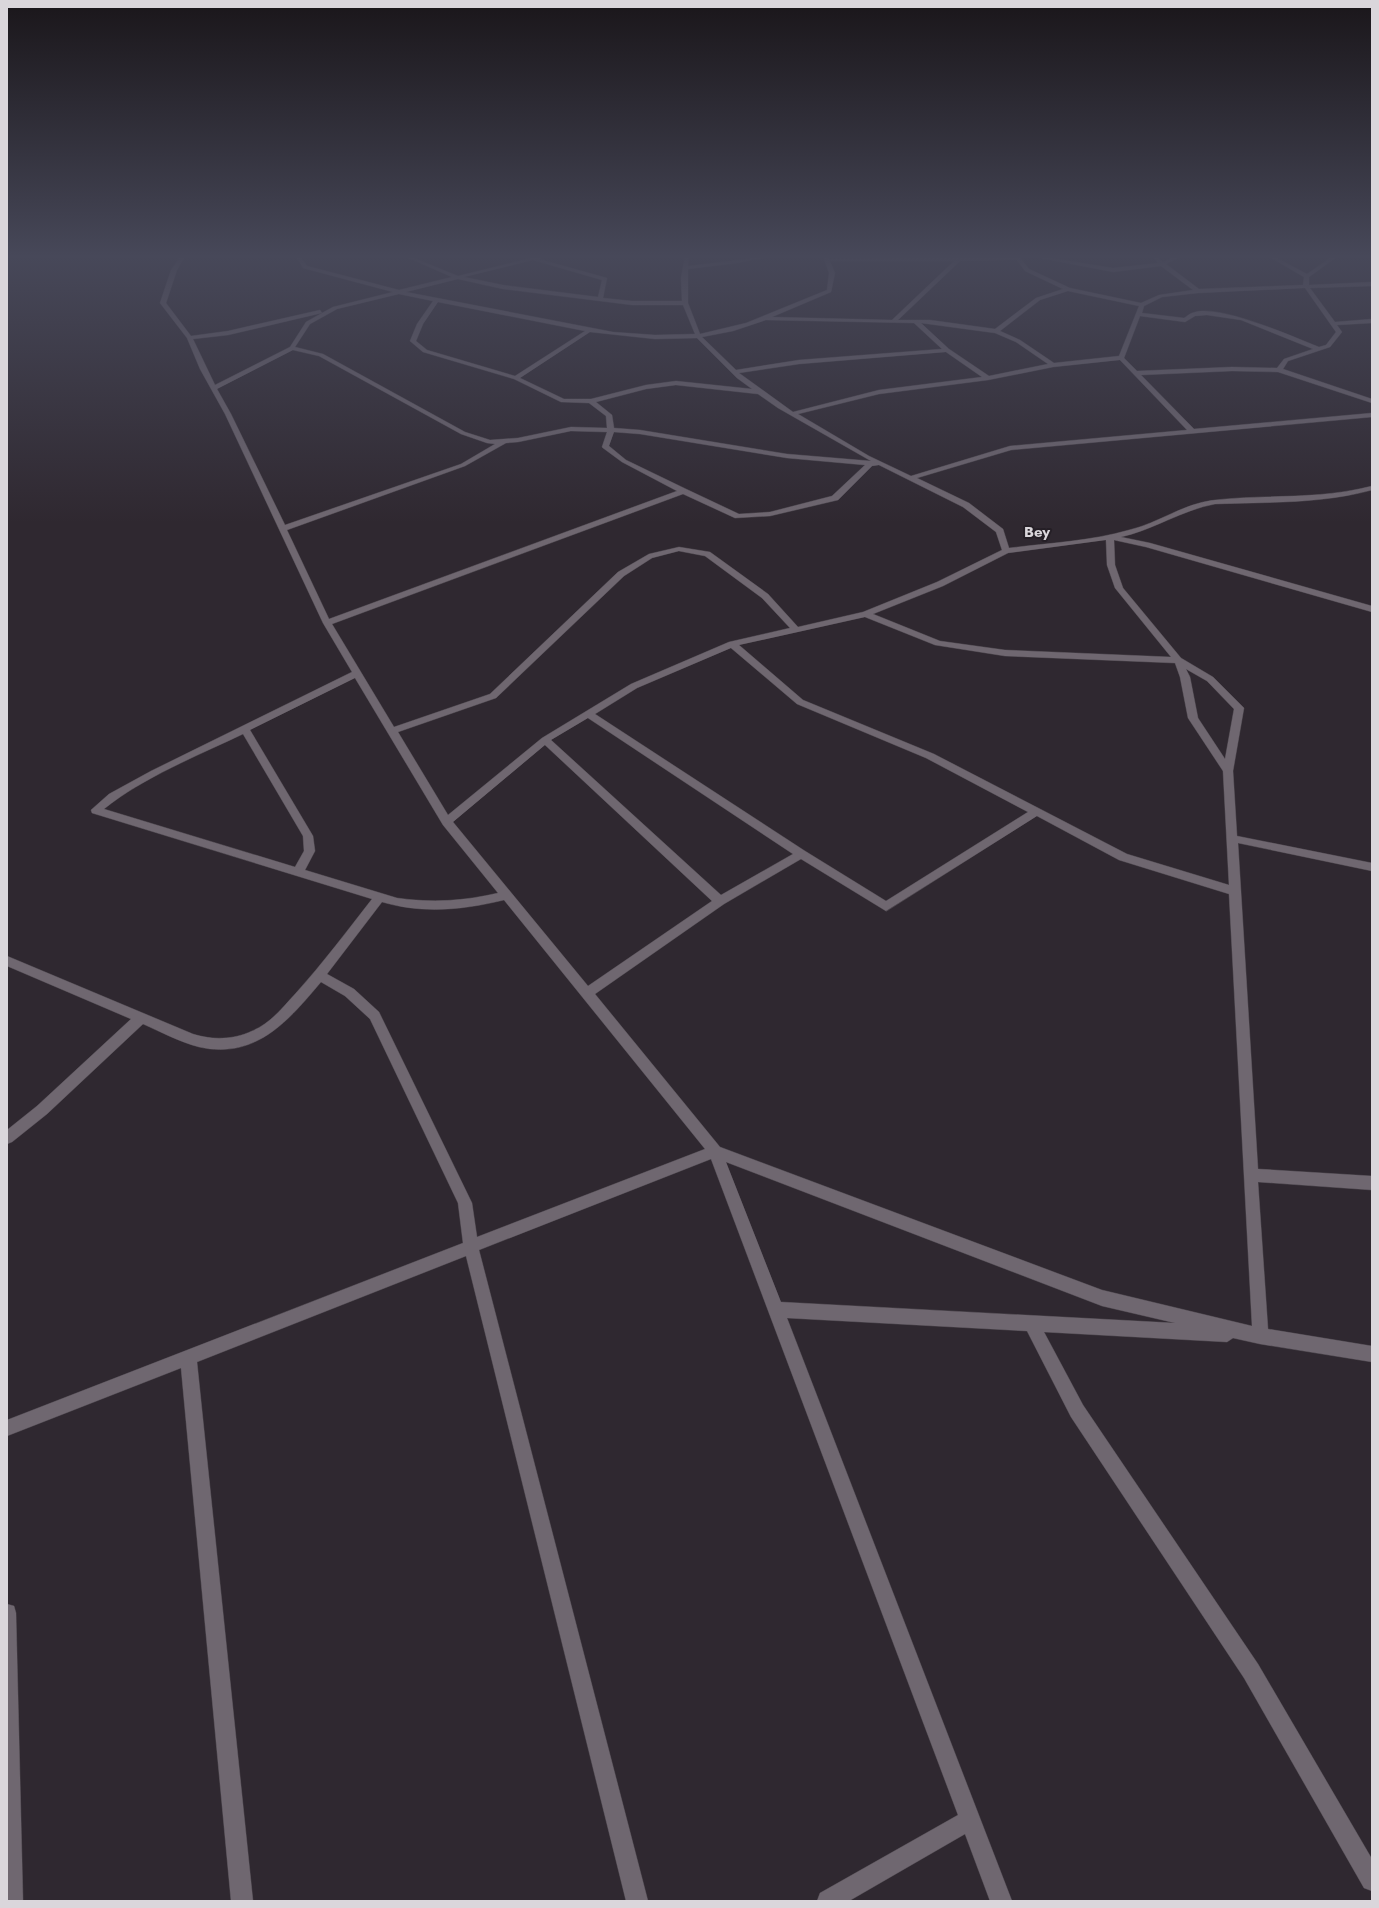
<svg xmlns="http://www.w3.org/2000/svg" width="1379" height="1908" viewBox="0 0 1379 1908" font-family="Jost,sans-serif">
<style>
.lines{fill:none;stroke-linecap:round;stroke-linejoin:round}
.minor-casing{stroke:#4a444b;stroke-width:1}
.minor{fill:#6f6770;fill-rule:evenodd}
.labels{text-anchor:middle;stroke-width:4;stroke-linejoin:round;paint-order:stroke}
.far-district-label{font-size:15px;font-weight:bold;fill:#dad6db;stroke:#251f26}
</style>
<rect width="100%" height="100%" fill="#2f2830"/>
<g class="lines">
<g class="minor-casing">
<g id="minor">
<path d="M181,256H185L177,270L166,303L191,336L228,331L320,310L322,313L333,307L393,292L303,268L296,256H300L307,266L399,290L452,277L404,256H409L458,276L539,256H546L539,259L607,278L603,298L632,301H682L681,278L685,256H689L688,266L772,256L737,263L688,269V303L700,334L746,323L827,290L829,273L823,256H827L828,259L1017,258L1018,256H1022L1021,259L1029,269L1070,288L1141,303L1159,295L1193,290L1161,266L1113,272L1030,256H1039L1113,268L1158,263L1152,256H1156L1163,262L1177,256H1182L1166,264L1199,289L1303,285L1304,277L1268,256H1273L1307,274L1333,256H1338L1309,277V285L1372,282V286L1310,288L1335,322L1372,319V323L1337,325L1342,332L1330,347L1288,361L1283,369L1372,399V403L1278,372L1232,371L1141,375L1194,429L1372,413V417L1011,450L917,478L969,503L1003,529L1009,548C1049,543 1091,541 1129,530C1159,523 1184,503 1215,500C1269,494 1317,500 1372,486V490C1321,504 1267,502 1215,504C1182,510 1153,530 1121,537L1150,543L1372,606V612L1146,547L1114,540L1115,565L1123,588L1181,658L1213,677L1244,708L1233,771L1237,836L1372,863V871L1238,843L1258,1169L1372,1176V1190L1258,1182L1268,1329L1372,1346V1362L1260,1344L1233,1338L1227,1342L1044,1332L1083,1405L1258,1664L1372,1859V1891L1364,1888L1244,1678L1071,1417L1027,1331L787,1318L1012,1901H990L965,1834L849,1901H817L820,1893L958,1815L711,1159L479,1250L648,1901H626L466,1256L197,1362L253,1901H231L181,1368L7,1436V1420L463,1243L458,1203L370,1019L345,996L321,982C289,1020 256,1060 199,1047C180,1042 161,1032 143,1024L47,1114L12,1142L7,1144V1130L37,1106L131,1019L7,966V956L193,1034C212,1040 233,1040 252,1031C271,1023 282,1008 296,993C323,963 347,931 372,899L92,813L91,810L109,794L151,771L352,672L323,623L225,414L200,369L187,338L160,303L171,270ZM533,260L602,280L598,297L503,285L464,277ZM1017,260L1025,271L1063,289L1036,298L995,329L930,320H898L960,261ZM830,261H954L892,320L772,317L831,292L835,273ZM458,279L503,289L632,305H683L695,334L655,335L613,332L406,292ZM1305,288L1336,332L1326,345L1319,347C1293,337 1216,302 1192,313C1189,314 1186,317 1184,318L1142,313L1144,306L1162,297L1198,293ZM1068,291L1139,306L1119,356L1054,363L1020,340L1000,331L1040,300ZM399,294L433,301L417,324L410,341L423,352L514,379L561,402L589,403L606,416L607,428L571,427L518,438L490,440L465,432L323,354L295,347L310,324L337,309ZM438,302L585,331L515,376L427,350L416,341L423,324ZM322,313L306,322L290,347L215,385L193,339L228,335ZM1207,315L1241,320L1313,349L1284,359L1277,368L1232,367L1137,371L1124,358L1140,316L1185,322L1195,316ZM766,320L914,323L942,349L799,360L736,370L702,337L733,331ZM921,323L995,333L1016,342L1048,364L989,376L949,349ZM590,332L655,339L697,338L737,378L752,389L676,381L646,385L591,399H564L520,378ZM293,350L319,356L461,434L487,443L495,444L461,464L285,525L231,414L217,389ZM946,352L982,377L879,390L793,412L739,373L799,364ZM1120,360L1187,430L1010,446L911,476L869,456L798,414L879,394L988,380L1053,367ZM676,385L758,394L778,408L871,461L787,454L640,430L614,428L612,415L596,402L646,389ZM571,431L607,432L602,447L603,448L622,462L677,491L329,619L287,530L465,466L506,443L518,442ZM614,432L640,434L787,458L865,465L832,496L770,512L739,514L686,489L626,460L609,446ZM879,465L963,507L996,532L1002,550L937,582L863,612L798,627L768,594L710,552L679,547L649,554L618,572L490,694L394,727L332,624L683,494L735,518L770,516L838,500L872,466ZM1106,540L1107,565L1115,588L1171,657L1005,650L940,641L873,614L943,586L1008,553ZM679,551L705,556L762,598L790,628L729,642L631,684L542,738L448,815L398,732L496,698L624,576L652,558ZM865,617L935,645L1005,656L1175,663L1180,677L1188,718L1223,771L1229,885L1127,854L934,754L803,700L739,645ZM731,648L797,704L926,758L1028,812L886,901L805,851L595,714L637,688ZM1186,669L1207,681L1234,709L1225,759L1198,718L1190,677ZM355,678L443,825L498,893C464,901 432,903 397,898L305,870L315,851L313,836L250,730ZM588,718L793,854L721,895L551,740ZM243,734L303,836L304,851L295,867L104,809C142,778 199,755 243,734ZM545,745L712,901L588,986L453,822ZM1037,816L1119,860L1229,894L1252,1326L1102,1290L720,1147L595,994L724,904L801,859L886,911ZM504,900L705,1149L477,1237L472,1203L379,1012L354,989L327,974L382,902C423,914 463,910 504,900ZM726,1162L1102,1306L1175,1323L781,1302Z"/>
<polygon points="7,1604 14,1606 16,1613 23,1901 7,1901"/>
</g>
</g>
<use href="#minor" class="minor"/>
</g>
<linearGradient id="sky" x2="0" y2="1"><stop stop-color="#1a161a"/><stop offset="0.49" stop-color="#474859"/><stop offset="1" stop-color="#474859" stop-opacity="0"/></linearGradient>
<rect width="1379" height="523" fill="url(#sky)"/>
<g class="labels">
<g class="far-district-label">
<text x="1037" y="537">Bey</text>
</g>
</g>
<rect width="1379" height="1908" fill="none" stroke="#dad6db" stroke-width="16"/>
</svg>
